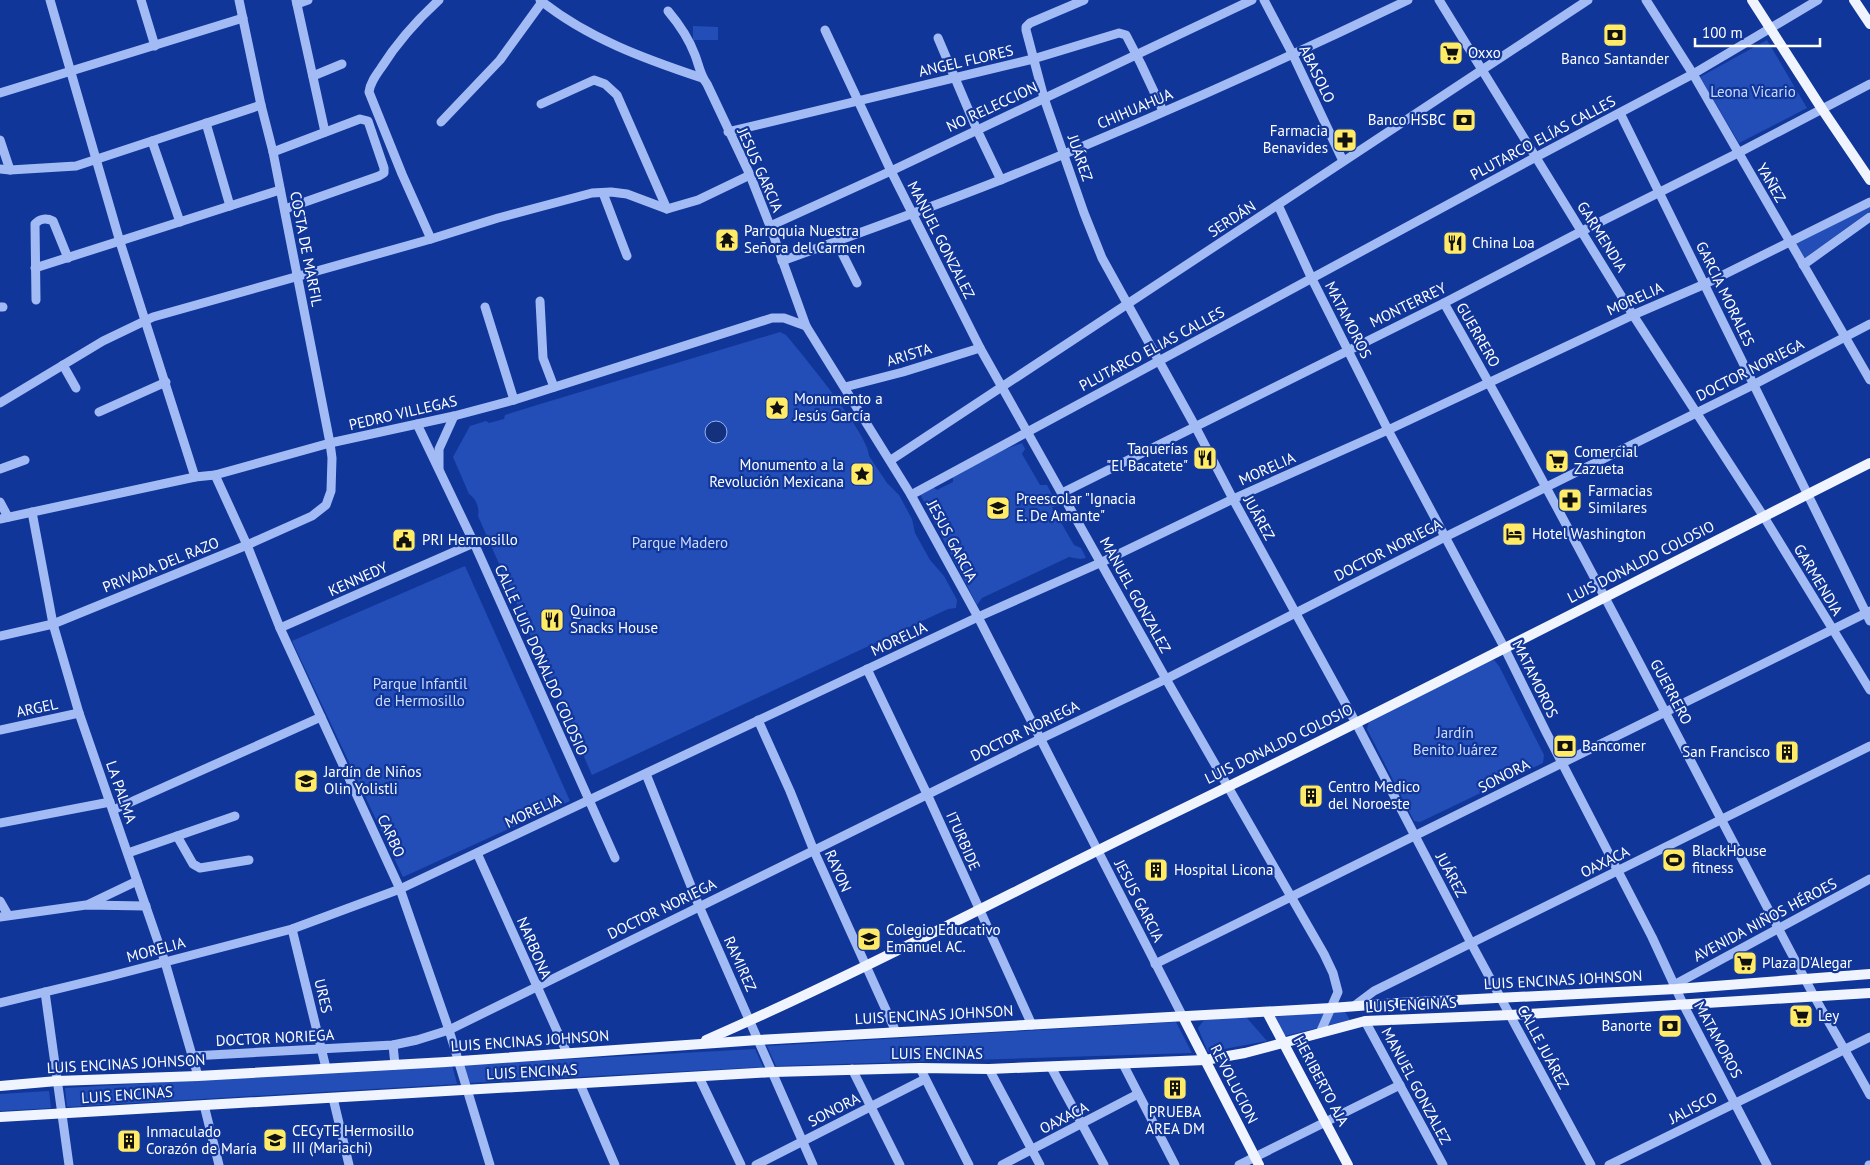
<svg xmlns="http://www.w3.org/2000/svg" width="1870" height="1165" viewBox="0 0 1870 1165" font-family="'PT Sans',sans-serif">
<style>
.green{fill:#234eb8}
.water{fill:#14317d;stroke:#95b3f7}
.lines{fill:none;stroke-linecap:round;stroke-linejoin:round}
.minor{stroke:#a3bbf4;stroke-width:9}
.major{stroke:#f0f4ff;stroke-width:10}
.labels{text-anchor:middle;stroke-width:4.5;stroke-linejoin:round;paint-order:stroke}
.poi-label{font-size:15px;fill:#fff;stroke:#113699;text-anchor:start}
.street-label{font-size:15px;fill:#fff;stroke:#113699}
.park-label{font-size:15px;fill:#cbdafe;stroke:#113699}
</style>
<rect width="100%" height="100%" fill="#113699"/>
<g class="green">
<polygon points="693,26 718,27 718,40 693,40"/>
<polygon points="1767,40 1807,108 1739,143 1700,77"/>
<polygon points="1870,204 1870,211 1805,258 1794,240"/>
<path d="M780,332L786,335C802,354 870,436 869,456L887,483L899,495L912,519L915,533L930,560L944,576L957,600L956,608L948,609L592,775L478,516C480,509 476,498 469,494L453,457L470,426L486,421L489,423L504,419L505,415L537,405Z"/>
<polygon points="1022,443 1025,449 1022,454 1040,485 1047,485 1058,506 1052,507 1074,545 1081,548 1086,558 1080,559 1069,557 982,598 977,605 920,494 933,487 937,490 953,482 953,475 1003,450"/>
<polygon points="465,566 570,801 403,877 292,641"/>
<polygon points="1494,660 1499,666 1544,755 1543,763 1420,822 1414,821 1367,729 1369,721 1487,661"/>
<polygon points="1344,1010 1350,1020 1285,1036 1272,1017"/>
<polygon points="1246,1017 1267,1041 1208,1052 1198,1028 1204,1020"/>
<polygon points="1176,1022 1192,1053 776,1066 767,1046"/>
<polygon points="755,1049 763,1067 466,1083 463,1065"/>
<polygon points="452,1065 457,1084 67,1107 65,1088"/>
<polygon points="49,1091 51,1108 0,1111 0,1094"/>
</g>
<circle class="water" cx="716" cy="432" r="11"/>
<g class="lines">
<g class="minor">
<polyline points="50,0 120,242 195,477"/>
<polyline points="141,0 155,46"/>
<polyline points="296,0 325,132"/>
<path d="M540,0C587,38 645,59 702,78"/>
<polyline points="1084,0 1030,23 1026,27 1026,30 1044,98 1084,213 1102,258 1195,426 1233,499 1356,723 1471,943 1591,1165"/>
<polyline points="1264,0 1293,55 1343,161"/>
<polyline points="1439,0 1633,315 1764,517 1870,690"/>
<polyline points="1646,0 1693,74 1870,380"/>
<polyline points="297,4 308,0"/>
<path d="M668,11C679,24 689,39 695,55C699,65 700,75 707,84L750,175L770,226L806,326L911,495L978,617L1183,1017"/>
<polyline points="825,30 891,171 980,348 1166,679 1324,954 1333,973 1338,992 1320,1033"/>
<polyline points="938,38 977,130 1001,180"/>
<polyline points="313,76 342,64"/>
<polyline points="0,93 243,18"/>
<polyline points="541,104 594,80 605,84 617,95 667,209"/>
<polyline points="1620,113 1870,621"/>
<polyline points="441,122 500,60 542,2"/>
<polyline points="206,123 230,206"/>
<polyline points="728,132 1033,59 1119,33 1126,35 1141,64 1163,111"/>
<polyline points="0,140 10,170"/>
<polyline points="152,141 180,222"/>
<polyline points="273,152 360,119 368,121 384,168 384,173 379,176 285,209"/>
<polyline points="0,169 10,170 76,166 261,105"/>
<polyline points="603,193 627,256"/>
<polyline points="1278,205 1312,279 1388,430 1504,647 1546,732 1652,937 1683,1004 1767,1165"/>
<polyline points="770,226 891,171 1252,0"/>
<path d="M431,239L402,174L369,92C370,83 376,75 381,68C398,41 415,22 439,0"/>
<polyline points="836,241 857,283"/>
<path d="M782,261C856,234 930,208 1003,179C1140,124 1275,64 1408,0"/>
<polyline points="1803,265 1870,217"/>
<polyline points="35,268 280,190"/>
<path d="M36,300L35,224C40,218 47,218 53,221L68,258"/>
<polyline points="540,301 543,358 554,387"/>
<path d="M1444,303C1571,526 1686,754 1806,981C1826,1019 1849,1056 1870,1095"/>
<polyline points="0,307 3,307"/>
<polyline points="485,307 514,400"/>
<polyline points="63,365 76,388"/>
<polyline points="845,387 903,372 980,348"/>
<polyline points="0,403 103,341 153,317 431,239 498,218 592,193 611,192 627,194 667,209 698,200 750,175"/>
<polyline points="99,412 166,382"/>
<polyline points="417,424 474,543 615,858"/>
<polyline points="891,460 1588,0"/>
<polyline points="439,468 439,449 454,416"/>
<polyline points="0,469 25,460"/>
<polyline points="215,475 247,545 280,628 400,889 449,1030 490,1165"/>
<polyline points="1062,493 1444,303 1582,231 1738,153 1870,84"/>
<polyline points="911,495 1536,157 1693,74 1818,0"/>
<polyline points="0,502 8,517"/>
<polyline points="32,512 53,624 79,713 165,962 198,1076"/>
<polyline points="0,519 195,477 215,475 330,443 454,416 514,400 772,318 784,318 806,326"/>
<polyline points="280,628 474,543"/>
<polyline points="0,636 53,624 247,545 312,516 326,505 331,491 332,458 330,443 273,152 261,105 239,0"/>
<polyline points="867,669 927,794 1032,1025"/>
<polyline points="758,720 790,791 814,851 896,1032"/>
<polyline points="0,730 79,713"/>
<polyline points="646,774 699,906 813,1165"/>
<polyline points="113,810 321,717"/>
<polyline points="0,823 110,802"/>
<polyline points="177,836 193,864 200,868 249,860"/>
<polyline points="128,853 235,816"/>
<polyline points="477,853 567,1053"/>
<polyline points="0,901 8,915"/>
<polyline points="89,904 137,881"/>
<polyline points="0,917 86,905 146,906"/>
<polyline points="292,929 326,1068"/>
<polyline points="1155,964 1870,611"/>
<polyline points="1674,985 1870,879"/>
<polyline points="45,992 69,1165"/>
<polyline points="0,1003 111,976 292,929 400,889 978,617 1102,562 1233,499 1388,430 1633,315 1705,284 1870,202"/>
<polyline points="1354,1006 1374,991 1870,746"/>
<polyline points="1365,1021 1443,1165"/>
<polyline points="393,1045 395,1065"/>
<polyline points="192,1056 393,1045 417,1040 449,1030 1036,741 1166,679 1445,537 1753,385 1870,324"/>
<polyline points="1123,1064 1175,1165"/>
<polyline points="1051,1067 1104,1165"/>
<polyline points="920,1068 969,1165"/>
<polyline points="852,1069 900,1165"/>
<polyline points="989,1069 1040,1165"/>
<polyline points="699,1077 741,1165"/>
<polyline points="580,1084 615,1165"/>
<polyline points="333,1098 349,1165"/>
<polyline points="204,1105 219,1165"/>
<polyline points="756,1165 925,1079"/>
<polyline points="1002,1165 1138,1094"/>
<polyline points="1239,1165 1400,1085"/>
<polyline points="1609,1165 1870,1037"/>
<polyline points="1869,1165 1870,1165"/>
</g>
<g class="major">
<polyline points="1752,0 1822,109 1870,180"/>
<polyline points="1854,0 1870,24"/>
<polyline points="1267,1012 1348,1165"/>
<polyline points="1183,1017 1259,1165"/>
<path d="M706,1040C864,971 1015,890 1170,815C1405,701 1637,580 1870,463"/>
<polyline points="0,1086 57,1081 198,1076 446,1062 758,1040 1331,1008 1398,1003 1676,989 1870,974"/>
<polyline points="0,1117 773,1072 920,1068 989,1069 1205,1060 1245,1053 1365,1021 1510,1015 1870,993"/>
</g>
</g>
<defs>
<g id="bank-square" transform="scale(1.25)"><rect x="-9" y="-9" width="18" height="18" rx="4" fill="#ffeb66" stroke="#113699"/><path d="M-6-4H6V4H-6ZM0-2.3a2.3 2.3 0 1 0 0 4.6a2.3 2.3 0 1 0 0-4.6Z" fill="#111"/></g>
<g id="supermarket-square" transform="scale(1.25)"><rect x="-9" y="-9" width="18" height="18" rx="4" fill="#ffeb66" stroke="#113699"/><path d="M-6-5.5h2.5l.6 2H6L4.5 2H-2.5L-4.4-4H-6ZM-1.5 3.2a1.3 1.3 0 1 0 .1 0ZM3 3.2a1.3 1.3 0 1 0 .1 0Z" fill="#111"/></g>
<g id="pharmacy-square" transform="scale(1.25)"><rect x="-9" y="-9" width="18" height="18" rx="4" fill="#ffeb66" stroke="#113699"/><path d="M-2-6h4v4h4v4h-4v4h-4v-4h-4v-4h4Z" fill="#111"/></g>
<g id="temple-square" transform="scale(1.25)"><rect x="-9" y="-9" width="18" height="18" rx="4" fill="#ffeb66" stroke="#113699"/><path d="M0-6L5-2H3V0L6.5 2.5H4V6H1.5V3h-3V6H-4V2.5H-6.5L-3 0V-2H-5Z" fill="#111"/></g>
<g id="restaurant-square" transform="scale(1.25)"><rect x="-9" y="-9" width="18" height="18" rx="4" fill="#ffeb66" stroke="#113699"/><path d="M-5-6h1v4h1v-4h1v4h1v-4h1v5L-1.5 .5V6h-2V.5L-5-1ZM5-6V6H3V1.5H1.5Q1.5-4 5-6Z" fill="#111"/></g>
<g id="sight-square" transform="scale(1.25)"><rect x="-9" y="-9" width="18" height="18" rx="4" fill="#ffeb66" stroke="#113699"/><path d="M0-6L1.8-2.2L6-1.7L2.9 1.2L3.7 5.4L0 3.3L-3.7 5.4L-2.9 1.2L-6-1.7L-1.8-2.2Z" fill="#111"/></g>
<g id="school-square" transform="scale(1.25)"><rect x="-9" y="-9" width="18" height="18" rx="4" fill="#ffeb66" stroke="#113699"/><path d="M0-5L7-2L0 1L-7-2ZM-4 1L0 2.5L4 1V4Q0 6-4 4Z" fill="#111"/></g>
<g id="hotel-square" transform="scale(1.25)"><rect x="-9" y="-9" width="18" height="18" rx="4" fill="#ffeb66" stroke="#113699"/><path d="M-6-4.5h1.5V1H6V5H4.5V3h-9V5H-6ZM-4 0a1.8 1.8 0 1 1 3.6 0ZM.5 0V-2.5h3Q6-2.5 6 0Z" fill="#111"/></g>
<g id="civic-square" transform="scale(1.25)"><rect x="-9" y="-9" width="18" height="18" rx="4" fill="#ffeb66" stroke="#113699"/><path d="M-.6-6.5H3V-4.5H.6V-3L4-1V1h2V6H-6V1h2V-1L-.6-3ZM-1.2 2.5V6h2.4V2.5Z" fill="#111"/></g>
<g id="building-square" transform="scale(1.25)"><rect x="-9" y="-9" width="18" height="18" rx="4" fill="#ffeb66" stroke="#113699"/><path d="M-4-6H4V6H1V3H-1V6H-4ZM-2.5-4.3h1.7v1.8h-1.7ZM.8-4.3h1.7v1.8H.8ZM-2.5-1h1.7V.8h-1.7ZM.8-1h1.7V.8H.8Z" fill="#111"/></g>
<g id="stadium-square" transform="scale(1.25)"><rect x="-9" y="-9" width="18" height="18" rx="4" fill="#ffeb66" stroke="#113699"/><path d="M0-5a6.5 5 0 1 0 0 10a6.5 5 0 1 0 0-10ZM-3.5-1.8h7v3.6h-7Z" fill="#111"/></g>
</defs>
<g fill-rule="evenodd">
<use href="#bank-square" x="1615" y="35"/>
<use href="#supermarket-square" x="1451" y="53"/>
<use href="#bank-square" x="1464" y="120"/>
<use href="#pharmacy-square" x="1345" y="140"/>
<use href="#temple-square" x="727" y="240"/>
<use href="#restaurant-square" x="1455" y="243"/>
<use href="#sight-square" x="777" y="408"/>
<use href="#restaurant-square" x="1205" y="458"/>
<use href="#supermarket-square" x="1557" y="461"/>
<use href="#sight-square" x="862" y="474"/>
<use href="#pharmacy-square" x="1570" y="500"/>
<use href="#school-square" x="998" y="508"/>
<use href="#hotel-square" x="1514" y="534"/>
<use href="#civic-square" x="404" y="540"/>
<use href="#restaurant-square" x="552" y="620"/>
<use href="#bank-square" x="1565" y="746"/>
<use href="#building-square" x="1787" y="752"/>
<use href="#school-square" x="306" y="781"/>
<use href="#building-square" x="1311" y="796"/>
<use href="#stadium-square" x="1674" y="860"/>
<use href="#building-square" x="1156" y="870"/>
<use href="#school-square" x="869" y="939"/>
<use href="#supermarket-square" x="1745" y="963"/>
<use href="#supermarket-square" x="1801" y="1016"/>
<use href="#bank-square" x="1670" y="1026"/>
<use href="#building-square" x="1175" y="1088"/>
<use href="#school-square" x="275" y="1140"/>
<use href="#building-square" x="129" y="1141"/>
</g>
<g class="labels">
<g class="poi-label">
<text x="1468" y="58">Oxxo</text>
<text x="1615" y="64" text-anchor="middle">Banco Santander</text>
<text x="1446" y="125" text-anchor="end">Banco HSBC</text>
<text x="1328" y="136" text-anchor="end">Farmacia<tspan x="1328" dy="17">Benavides</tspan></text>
<text x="744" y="236">Parroquia Nuestra<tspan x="744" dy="17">Señora del Carmen</tspan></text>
<text x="1472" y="248">China Loa</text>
<text x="794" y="404">Monumento a<tspan x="794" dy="17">Jesús García</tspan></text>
<text x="1188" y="454" text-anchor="end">Taquerías<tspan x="1188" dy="17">"El Bacatete"</tspan></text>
<text x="1574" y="457">Comercial<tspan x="1574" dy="17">Zazueta</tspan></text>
<text x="844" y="470" text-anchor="end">Monumento a la<tspan x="844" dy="17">Revolución Mexicana</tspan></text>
<text x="1588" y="496">Farmacias<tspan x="1588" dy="17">Similares</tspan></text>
<text x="1016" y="504">Preescolar "Ignacia<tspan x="1016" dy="17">E. De Amante"</tspan></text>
<text x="1532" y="539">Hotel Washington</text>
<text x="422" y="545">PRI Hermosillo</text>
<text x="570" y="616">Quinoa<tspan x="570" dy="17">Snacks House</tspan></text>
<text x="1582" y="751">Bancomer</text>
<text x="1770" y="757" text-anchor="end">San Francisco</text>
<text x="324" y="777">Jardín de Niños<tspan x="324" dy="17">Olin Yolistli</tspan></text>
<text x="1328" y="792">Centro Medico<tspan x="1328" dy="17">del Noroeste</tspan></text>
<text x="1692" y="856">BlackHouse<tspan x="1692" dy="17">fitness</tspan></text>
<text x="1174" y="875">Hospital Licona</text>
<text x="886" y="935">Colegio Educativo<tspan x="886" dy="17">Emanuel AC.</tspan></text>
<text x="1762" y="968">Plaza D'Alegar</text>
<text x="1818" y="1021">Ley</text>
<text x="1652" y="1031" text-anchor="end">Banorte</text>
<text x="1175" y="1117" text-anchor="middle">PRUEBA<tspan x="1175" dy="17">AREA DM</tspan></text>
<text x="292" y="1136">CECyTE Hermosillo<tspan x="292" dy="17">III (Mariachi)</tspan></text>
<text x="146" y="1137">Inmaculado<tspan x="146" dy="17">Corazón de María</tspan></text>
</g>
<g class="street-label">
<text transform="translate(966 61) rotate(-13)" y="5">ANGEL FLORES</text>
<text transform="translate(1317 74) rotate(64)" y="5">ABASOLO</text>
<text transform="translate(992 107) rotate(-25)" y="5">NO RELECCION</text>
<text transform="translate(1135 109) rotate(-23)" y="5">CHIHUAHUA</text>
<text transform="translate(1543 138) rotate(-28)" y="5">PLUTARCO ELÍAS CALLES</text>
<text transform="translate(1080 158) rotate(71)" y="5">JUÁREZ</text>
<text transform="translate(760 170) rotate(66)" y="5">JESUS GARCIA</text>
<text transform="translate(1771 183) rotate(60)" y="5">YAÑEZ</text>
<text transform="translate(1232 219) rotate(-33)" y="5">SERDÁN</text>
<text transform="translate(1602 237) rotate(58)" y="5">GARMENDIA</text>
<text transform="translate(941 240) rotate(63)" y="5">MANUEL GONZALEZ</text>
<text transform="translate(306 249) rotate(79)" y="5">COSTA DE MARFIL</text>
<text transform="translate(1725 294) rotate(64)" y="5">GARCIA MORALES</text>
<text transform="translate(1635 299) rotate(-24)" y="5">MORELIA</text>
<text transform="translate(1408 305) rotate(-26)" y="5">MONTERREY</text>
<text transform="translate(1348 320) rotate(63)" y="5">MATAMOROS</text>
<text transform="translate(1478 335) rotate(60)" y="5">GUERRERO</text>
<text transform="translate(1152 349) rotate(-28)" y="5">PLUTARCO ELIAS CALLES</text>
<text transform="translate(909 355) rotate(-17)" y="5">ARISTA</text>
<text transform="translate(1750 370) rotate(-27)" y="5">DOCTOR NORIEGA</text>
<text transform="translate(403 413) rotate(-13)" y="5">PEDRO VILLEGAS</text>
<text transform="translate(1267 469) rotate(-24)" y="5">MORELIA</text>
<text transform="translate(1259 518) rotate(61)" y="5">JUÁREZ</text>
<text transform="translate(952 541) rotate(62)" y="5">JESUS GARCIA</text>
<text transform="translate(1388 550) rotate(-27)" y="5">DOCTOR NORIEGA</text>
<text transform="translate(1641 562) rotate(-27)" y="5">LUIS DONALDO COLOSIO</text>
<text transform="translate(161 565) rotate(-22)" y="5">PRIVADA DEL RAZO</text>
<text transform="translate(358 579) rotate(-24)" y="5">KENNEDY</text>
<text transform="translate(1818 580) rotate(59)" y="5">GARMENDIA</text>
<text transform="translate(1135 595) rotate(61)" y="5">MANUEL GONZALEZ</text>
<text transform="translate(899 639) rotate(-25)" y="5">MORELIA</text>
<text transform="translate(541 660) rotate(66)" y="5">CALLE LUIS DONALDO COLOSIO</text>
<text transform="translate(1535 679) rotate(64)" y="5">MATAMOROS</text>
<text transform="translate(1671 692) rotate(62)" y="5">GUERRERO</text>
<text transform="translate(37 708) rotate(-12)" y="5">ARGEL</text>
<text transform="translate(1025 731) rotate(-26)" y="5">DOCTOR NORIEGA</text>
<text transform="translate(1279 744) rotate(-26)" y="5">LUIS DONALDO COLOSIO</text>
<text transform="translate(1504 776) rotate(-27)" y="5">SONORA</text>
<text transform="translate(121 792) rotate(71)" y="5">LA PALMA</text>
<text transform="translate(533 811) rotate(-25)" y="5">MORELIA</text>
<text transform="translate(391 836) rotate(65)" y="5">CARBO</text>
<text transform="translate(963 841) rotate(66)" y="5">ITURBIDE</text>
<text transform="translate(1605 862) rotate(-26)" y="5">OAXACA</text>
<text transform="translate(838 871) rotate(66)" y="5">RAYON</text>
<text transform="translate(1451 875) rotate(62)" y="5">JUÁREZ</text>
<text transform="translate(1139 901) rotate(63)" y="5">JESUS GARCIA</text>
<text transform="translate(662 909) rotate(-26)" y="5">DOCTOR NORIEGA</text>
<text transform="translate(1765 920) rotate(-28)" y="5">AVENIDA NIÑOS HÉROES</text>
<text transform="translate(534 948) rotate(67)" y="5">NARBONA</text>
<text transform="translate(156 950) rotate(-15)" y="5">MORELIA</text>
<text transform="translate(740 964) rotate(66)" y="5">RAMIREZ</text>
<text transform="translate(1563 980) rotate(-3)" y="5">LUIS ENCINAS JOHNSON</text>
<text transform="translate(323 996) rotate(77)" y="5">URES</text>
<text transform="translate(1411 1005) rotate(-3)" y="5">LUIS ENCINAS</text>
<text transform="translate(934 1015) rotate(-3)" y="5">LUIS ENCINAS JOHNSON</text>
<text transform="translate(275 1038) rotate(-3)" y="5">DOCTOR NORIEGA</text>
<text transform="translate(1718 1040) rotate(62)" y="5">MATAMOROS</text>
<text transform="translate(530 1041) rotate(-4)" y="5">LUIS ENCINAS JOHNSON</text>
<text transform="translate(1543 1047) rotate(62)" y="5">CALLE JUÁREZ</text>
<text x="937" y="1059">LUIS ENCINAS</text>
<text transform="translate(126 1064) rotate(-3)" y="5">LUIS ENCINAS JOHNSON</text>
<text transform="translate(532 1072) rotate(-3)" y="5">LUIS ENCINAS</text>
<text transform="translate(1321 1081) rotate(62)" y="5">HERIBERTO AJA</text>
<text transform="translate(1234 1084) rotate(63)" y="5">REVOLUCION</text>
<text transform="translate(1416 1086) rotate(62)" y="5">MANUEL GONZALEZ</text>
<text transform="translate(127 1095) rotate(-4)" y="5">LUIS ENCINAS</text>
<text transform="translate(1693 1108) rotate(-27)" y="5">JALISCO</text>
<text transform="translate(834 1110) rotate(-27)" y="5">SONORA</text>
<text transform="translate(1064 1118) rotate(-27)" y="5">OAXACA</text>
</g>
<g class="park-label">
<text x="1753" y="97">Leona Vicario</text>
<text x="680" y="548">Parque Madero</text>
<text x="420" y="689">Parque Infantil<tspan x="420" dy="17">de Hermosillo</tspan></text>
<text x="1455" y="738">Jardín<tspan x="1455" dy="17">Benito Juárez</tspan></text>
</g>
</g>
<path d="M1695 38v8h125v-8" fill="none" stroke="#ffffff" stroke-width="2.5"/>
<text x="1702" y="38" font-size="15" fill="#ffffff" stroke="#113699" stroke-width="4" paint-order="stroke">100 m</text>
</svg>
